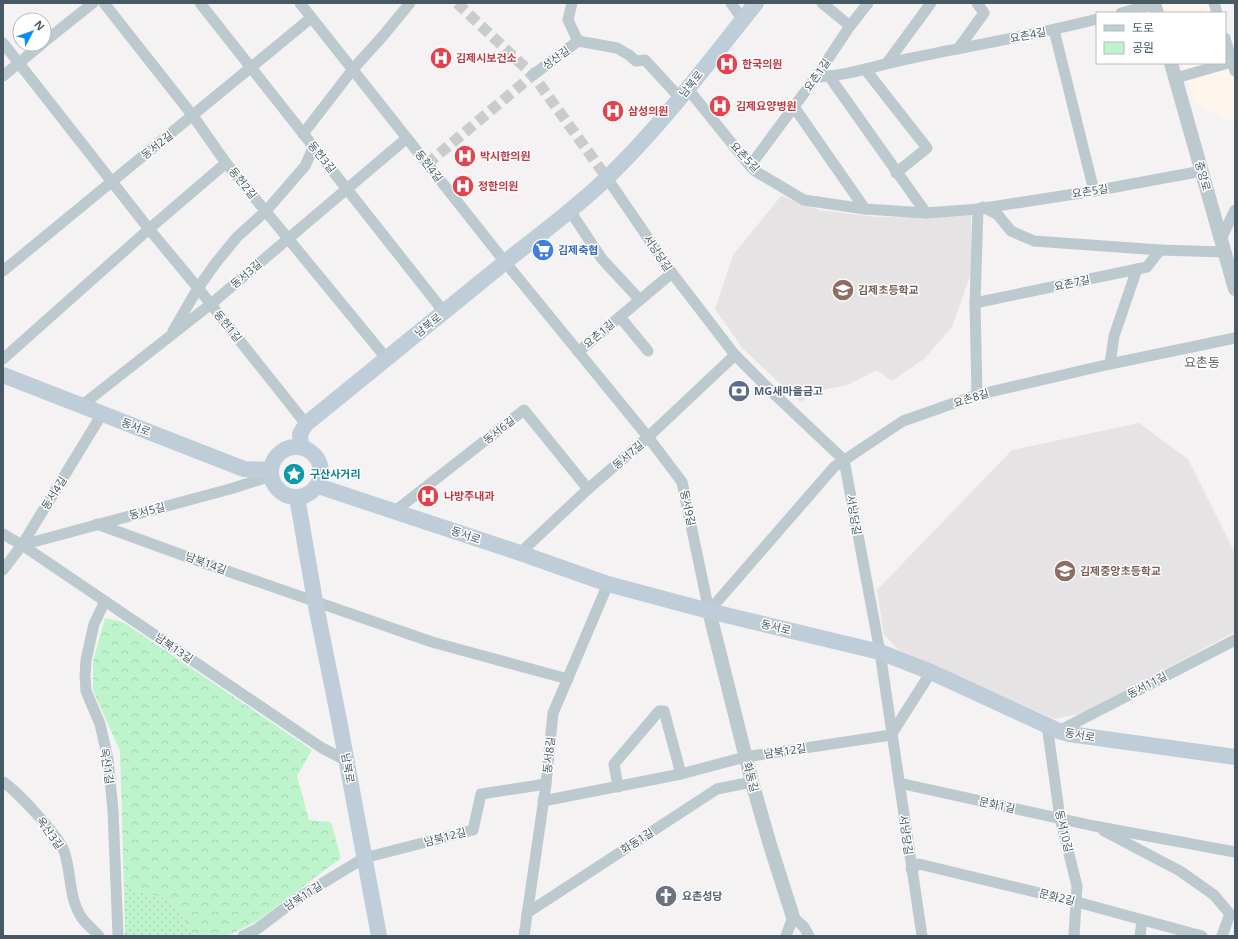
<svg xmlns="http://www.w3.org/2000/svg" width="1238" height="939" viewBox="0 0 1238 939" font-family="'Noto Sans','Noto Sans KR',sans-serif">
<style>
.commercial{fill:#fef6ec}
.education{fill:#e5e3e4}
.green{fill:url(#green-dots)}
.forest{fill:url(#forest-crowns)}
.lines{fill:none;stroke-linecap:round;stroke-linejoin:round}
.minor-tunnel{stroke:#c9ccce;stroke-width:11;stroke-dasharray:11 5.5;stroke-linecap:butt}
.minor{stroke:#bcc9cf;stroke-width:11}
.tertiary{stroke:#bcc9cf;stroke-width:14}
.secondary{stroke:#becdd7;stroke-width:16}
.labels{text-anchor:middle;stroke-width:3;stroke-linejoin:round;paint-order:stroke}
.street-label{font-size:11px;fill:#475962;stroke:#fff}
.health-label{font-size:11px;font-weight:bold;fill:#be3a42;stroke:#fff;text-anchor:start}
.shop-label{font-size:11px;font-weight:bold;fill:#366cbe;stroke:#fff;text-anchor:start}
.education-label{font-size:11px;font-weight:bold;fill:#785e54;stroke:#fff;text-anchor:start}
.service-label{font-size:11px;font-weight:bold;fill:#4e5e75;stroke:#fff;text-anchor:start}
.culture-label{font-size:11px;font-weight:bold;fill:#0d838f;stroke:#fff;text-anchor:start}
.worship-label{font-size:11px;font-weight:bold;fill:#5b616d;stroke:#fff;text-anchor:start}
.quarter-label{font-size:13px;fill:#5d6368;stroke:#fff}
</style>
<defs>
<pattern id="green-dots" width="8" height="8" patternUnits="userSpaceOnUse"><rect width="8" height="8" fill="#bef4cc"/><path d="M2 2h.1M6 6h.1" fill="none" stroke="#a5d3b2" stroke-width="1.8" stroke-linecap="round"/></pattern>
<pattern id="forest-crowns" width="20" height="18" patternUnits="userSpaceOnUse"><rect width="20" height="18" fill="#bef4cc"/><path d="M2 6a3 3 0 1 1 6 0M12 15a3 3 0 1 1 6 0" fill="none" stroke="#a5d3b2"/></pattern>
</defs>
<rect width="100%" height="100%" fill="#f4f2f2"/>
<g class="commercial">
<polygon points="1161,3 1218,3 1221,13 1164,13"/>
<polygon points="1225,25 1235,56 1235,124 1194,102 1181,63 1225,63"/>
</g>
<g class="education">
<polygon points="781,196 819,210 877,217 971,215 972,271 952,327 924,359 892,381 877,370 847,385 823,390 800,402 743,349 715,309 733,255"/>
<polygon points="1139,423 1188,459 1235,553 1235,632 1080,714 1054,719 899,650 884,635 877,590 1012,450"/>
</g>
<polygon class="green" points="124,887 170,900 195,936 125,936"/>
<polygon class="forest" points="105,618 123,622 312,750 297,776 309,820 331,822 341,858 257,921 227,936 195,936 170,900 124,887 120,751 93,690 93,661"/>
<g class="lines">
<g class="minor-tunnel">
<polyline points="457,3 533,75 607,178"/>
<polyline points="427,164 533,75"/>
</g>
<g class="minor">
<polyline points="104,3 193,116 226,163 387,359"/>
<polyline points="200,3 444,312"/>
<polyline points="300,3 505,262 648,437 682,482 709,611"/>
<polyline points="572,3 568,20 578,41"/>
<polyline points="731,3 743,20"/>
<polyline points="822,3 850,26"/>
<polyline points="1214,3 1217,13"/>
<polyline points="1121,13 1154,4"/>
<polyline points="1054,30 1094,191"/>
<polyline points="1225,38 1235,71"/>
<polyline points="578,41 617,48 629,55 636,61 645,60 680,98"/>
<polyline points="44,42 93,3"/>
<polyline points="3,43 149,229 198,288 306,424"/>
<polyline points="958,49 984,13 977,3"/>
<polyline points="887,63 931,3"/>
<polyline points="865,69 927,148 896,173"/>
<polyline points="533,75 578,41"/>
<polyline points="3,76 42,44"/>
<polyline points="829,76 926,213"/>
<path d="M816,77C849,76 880,64 912,58C974,45 1036,35 1097,19"/>
<polyline points="1176,78 1235,61"/>
<polyline points="688,89 750,166 755,171 804,200 865,209 926,213 978,209 1094,191 1202,171"/>
<polyline points="794,107 865,209"/>
<polyline points="303,134 353,69 382,37 410,3"/>
<polyline points="750,166 816,77 850,26 868,3"/>
<polyline points="607,178 672,273 735,355 772,392 844,460 880,652 922,936"/>
<polyline points="983,207 998,215 1011,231 1034,241 1160,250 1224,252"/>
<polyline points="570,211 602,259 640,300"/>
<polyline points="1221,239 1235,210"/>
<polyline points="3,271 311,18"/>
<polyline points="975,303 1147,267 1160,250"/>
<polyline points="620,317 648,351"/>
<polyline points="173,331 198,288 215,264 237,237 266,211 305,166 314,146"/>
<polyline points="578,352 672,273"/>
<polyline points="3,359 149,229 226,163"/>
<polyline points="1110,364 1114,336 1137,269"/>
<polyline points="977,395 975,303 978,209"/>
<polyline points="81,406 211,304 407,138"/>
<polyline points="395,511 524,410 588,489"/>
<polyline points="97,524 207,564 432,642 568,679"/>
<polyline points="3,534 22,545 322,748 347,761"/>
<polyline points="22,545 230,489 271,476"/>
<polyline points="520,553 588,489 648,437 735,355"/>
<polyline points="3,570 22,545 102,414"/>
<polyline points="105,601 94,624 86,660 85,676 86,691 100,724 108,759 113,810 118,936"/>
<polyline points="709,611 834,467 903,421 977,395 1110,364 1235,338"/>
<polyline points="1047,725 1060,818 1077,886 1074,936"/>
<polyline points="1059,731 1235,640"/>
<path d="M3,782C17,791 58,835 64,851C72,873 68,898 82,918C87,925 94,930 99,936"/>
<polyline points="899,783 1094,826 1235,852"/>
<polyline points="618,787 614,764 659,711 664,711 681,774"/>
<polyline points="543,801 681,774 745,757 891,735 931,672"/>
<polyline points="1104,831 1180,871 1214,895 1230,914 1222,936"/>
<polyline points="911,869 919,864 1077,902 1202,936"/>
<polyline points="527,913 717,789 752,782"/>
<polyline points="243,936 257,929 298,898 364,858 473,830 481,794 546,784"/>
<polyline points="524,936 546,784 553,713 608,584"/>
<polyline points="786,936 793,917 804,927 809,936"/>
<polyline points="1140,936 1142,920"/>
</g>
<g class="tertiary">
<polyline points="1154,3 1157,13"/>
<polyline points="1171,63 1235,289"/>
<polyline points="709,611 752,782 770,845 793,917"/>
</g>
<g class="secondary">
<polyline points="3,375 244,469 271,470"/>
<circle cx="296" cy="472" r="25"/>
<path d="M301,447L300,434L306,424C372,370 438,316 504,263C539,235 575,209 607,178C662,125 708,63 756,3"/>
<polyline points="318,486 520,553 608,584 709,611 880,652 931,672 1059,731 1069,734 1235,757"/>
<polyline points="297,497 315,601 339,720 379,936"/>
</g>
</g>
<defs>
<g id="hospital-disc" transform="scale(1.15)"><circle r="9.5" fill="#e0444e" stroke="#fff"/><path d="M-5-5h3v3.5h4V-5h3V5h-3V1.5h-4V5h-3Z" fill="#fff"/></g>
<g id="supermarket-disc" transform="scale(1.15)"><circle r="9.5" fill="#3f7fe0" stroke="#fff"/><path d="M-6-5.5h2.5l.6 2H6L4.5 2H-2.5L-4.4-4H-6ZM-1.5 3.2a1.3 1.3 0 1 0 .1 0ZM3 3.2a1.3 1.3 0 1 0 .1 0Z" fill="#fff"/></g>
<g id="school-disc" transform="scale(1.15)"><circle r="9.5" fill="#8d6e63" stroke="#fff"/><path d="M0-5L7-2L0 1L-7-2ZM-4 1L0 2.5L4 1V4Q0 6-4 4Z" fill="#fff"/></g>
<g id="bank-disc" transform="scale(1.15)"><circle r="9.5" fill="#5c6f8a" stroke="#fff"/><path d="M-6-4H6V4H-6ZM0-2.3a2.3 2.3 0 1 0 0 4.6a2.3 2.3 0 1 0 0-4.6Z" fill="#fff"/></g>
<g id="sight-disc" transform="scale(1.15)"><circle r="9.5" fill="#0f9aa8" stroke="#fff"/><path d="M0-6L1.8-2.2L6-1.7L2.9 1.2L3.7 5.4L0 3.3L-3.7 5.4L-2.9 1.2L-6-1.7L-1.8-2.2Z" fill="#fff"/></g>
<g id="church-disc" transform="scale(1.15)"><circle r="9.5" fill="#6b7280" stroke="#fff"/><path d="M-1.2-6h2.4v3.5h3.3v2.4h-3.3V6h-2.4V-.1h-3.3v-2.4h3.3Z" fill="#fff"/></g>
</defs>
<g fill-rule="evenodd">
<use href="#hospital-disc" x="441" y="58"/>
<use href="#hospital-disc" x="727" y="64"/>
<use href="#hospital-disc" x="720" y="106"/>
<use href="#hospital-disc" x="613" y="111"/>
<use href="#hospital-disc" x="465" y="156"/>
<use href="#hospital-disc" x="463" y="186"/>
<use href="#supermarket-disc" x="543" y="250"/>
<use href="#school-disc" x="843" y="290"/>
<use href="#bank-disc" x="739" y="391"/>
<use href="#sight-disc" x="294" y="474"/>
<use href="#hospital-disc" x="428" y="496"/>
<use href="#school-disc" x="1065" y="571"/>
<use href="#church-disc" x="666" y="896"/>
</g>
<g class="labels">
<g class="street-label">
<text transform="translate(1028 35) rotate(-11)" y="4">요촌4길</text>
<text transform="translate(556 58) rotate(-37)" y="4">성산길</text>
<text transform="translate(817 75) rotate(-55)" y="4">요촌1길</text>
<text transform="translate(691 84) rotate(-51)" y="4">남북로</text>
<text transform="translate(157 145) rotate(-39)" y="4">동서2길</text>
<text transform="translate(322 157) rotate(51)" y="4">동헌3길</text>
<text transform="translate(745 157) rotate(47)" y="4">요촌5길</text>
<text transform="translate(429 166) rotate(52)" y="4">동헌4길</text>
<text transform="translate(1203 176) rotate(74)" y="4">중앙로</text>
<text transform="translate(243 183) rotate(51)" y="4">동헌2길</text>
<text transform="translate(1090 191) rotate(-9)" y="4">요촌5길</text>
<text transform="translate(658 253) rotate(56)" y="4">서낭당길</text>
<text transform="translate(246 274) rotate(-41)" y="4">동서3길</text>
<text transform="translate(1072 283) rotate(-12)" y="4">요촌7길</text>
<text transform="translate(428 325) rotate(-39)" y="4">남북로</text>
<text transform="translate(228 326) rotate(51)" y="4">동헌1길</text>
<text transform="translate(599 334) rotate(-40)" y="4">요촌1길</text>
<text transform="translate(971 398) rotate(-17)" y="4">요촌8길</text>
<text transform="translate(136 427) rotate(21)" y="4">동서로</text>
<text transform="translate(499 430) rotate(-38)" y="4">동서6길</text>
<text transform="translate(628 455) rotate(-41)" y="4">동서7길</text>
<text transform="translate(54 493) rotate(-58)" y="4">동서4길</text>
<text transform="translate(688 508) rotate(78)" y="4">동서9길</text>
<text transform="translate(147 511) rotate(-15)" y="4">동서5길</text>
<text transform="translate(854 515) rotate(80)" y="4">서낭당길</text>
<text transform="translate(466 535) rotate(19)" y="4">동서로</text>
<text transform="translate(206 563) rotate(20)" y="4">남북14길</text>
<text transform="translate(776 627) rotate(14)" y="4">동서로</text>
<text transform="translate(174 648) rotate(34)" y="4">남북13길</text>
<text transform="translate(1147 685) rotate(-28)" y="4">동서11길</text>
<text transform="translate(1080 735) rotate(10)" y="4">동서로</text>
<text transform="translate(785 751) rotate(-9)" y="4">남북12길</text>
<text transform="translate(549 755) rotate(-84)" y="4">동서8길</text>
<text transform="translate(107 766) rotate(81)" y="4">옥산1길</text>
<text transform="translate(348 768) rotate(80)" y="4">남북로</text>
<text transform="translate(751 777) rotate(75)" y="4">화동길</text>
<text transform="translate(997 805) rotate(12)" y="4">문화1길</text>
<text transform="translate(1064 831) rotate(77)" y="4">동서10길</text>
<text transform="translate(50 833) rotate(54)" y="4">옥산3길</text>
<text transform="translate(906 835) rotate(82)" y="4">서낭당길</text>
<text transform="translate(445 837) rotate(-15)" y="4">남북12길</text>
<text transform="translate(637 841) rotate(-33)" y="4">화동1길</text>
<text transform="translate(303 896) rotate(-33)" y="4">남북11길</text>
<text transform="translate(1057 897) rotate(14)" y="4">문화2길</text>
</g>
<g class="health-label">
<text x="456" y="62">김제시보건소</text>
<text x="742" y="68">한국의원</text>
<text x="736" y="110">김제요양병원</text>
<text x="628" y="115">삼성의원</text>
<text x="480" y="160">박시한의원</text>
<text x="478" y="190">정한의원</text>
<text x="444" y="500">나방주내과</text>
</g>
<g class="shop-label">
<text x="558" y="254">김제축협</text>
</g>
<g class="education-label">
<text x="858" y="294">김제초등학교</text>
<text x="1080" y="575">김제중앙초등학교</text>
</g>
<g class="service-label">
<text x="754" y="395">MG새마을금고</text>
</g>
<g class="culture-label">
<text x="310" y="478">구산사거리</text>
</g>
<g class="worship-label">
<text x="682" y="900">요촌성당</text>
</g>
<g class="quarter-label">
<text x="1202" y="367">요촌동</text>
</g>
</g>
<rect width="1238" height="939" fill="none" stroke="#475962" stroke-width="8"/>
<rect x="1096" y="12" width="130" height="52" fill="#ffffff" stroke="#b5bdc0"/>
<rect x="1104" y="25" width="20" height="6" fill="#becdd7" stroke="#b5bdc0"/>
<text x="1132" y="32" font-size="12" fill="#475962">도로</text>
<rect x="1104" y="42" width="20" height="12" fill="#bef4cc" stroke="#b5bdc0"/>
<text x="1132" y="52" font-size="12" fill="#475962">공원</text>
<g transform="translate(32 32) rotate(49)"><circle r="19" fill="#ffffff" stroke="#b5bdc0"/>
<path d="M0-3L7 15L0 10L-7 15Z" fill="#0990f7"/>
<text y="-6" font-size="11" font-weight="bold" text-anchor="middle" fill="#475962">N</text>
</g>
</svg>
